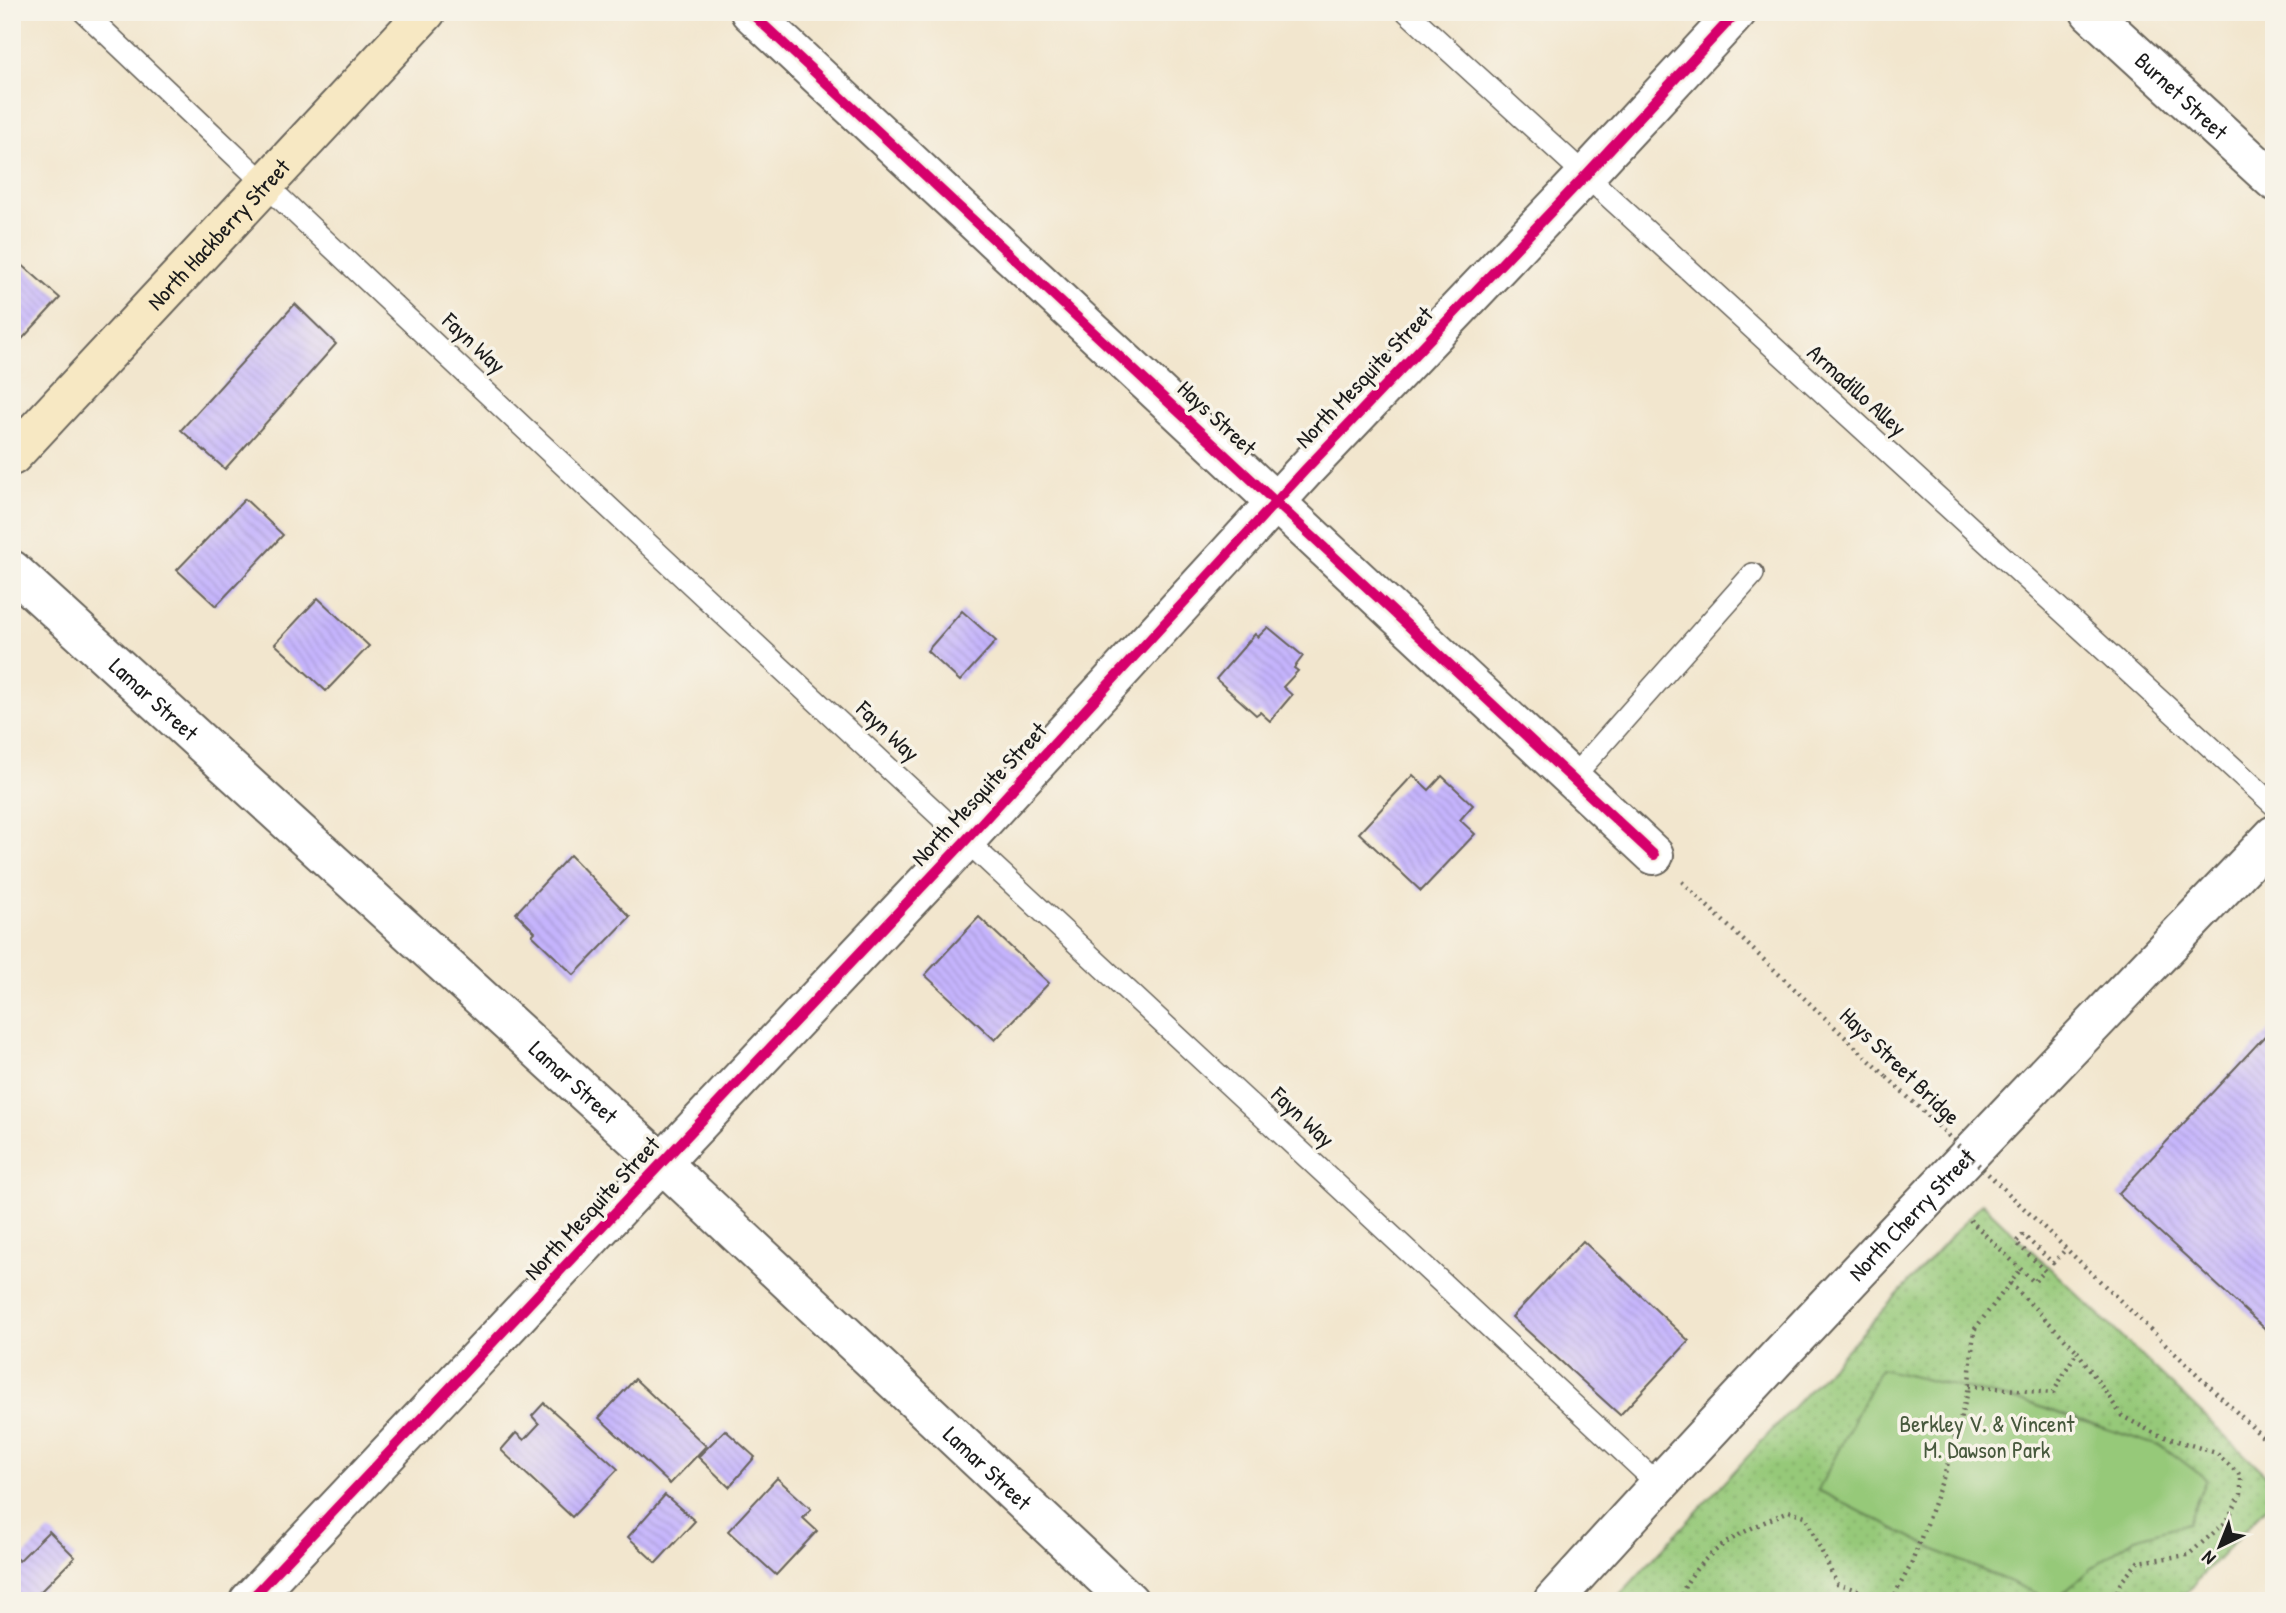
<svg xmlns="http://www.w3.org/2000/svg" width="2286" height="1613" viewBox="0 0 2286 1613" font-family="'Patrick Hand',sans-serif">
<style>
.green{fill:url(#green-dots);stroke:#59724a;stroke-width:2}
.pitch{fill:#96c979;stroke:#59724a;stroke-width:2}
.building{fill:url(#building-back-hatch)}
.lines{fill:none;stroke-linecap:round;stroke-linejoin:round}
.service-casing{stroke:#67635a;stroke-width:24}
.minor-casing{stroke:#67635a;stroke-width:42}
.secondary-casing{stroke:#67635a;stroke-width:42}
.path{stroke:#67635a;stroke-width:4.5;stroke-dasharray:2 5;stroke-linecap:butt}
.service{stroke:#fff;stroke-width:21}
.minor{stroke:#fff;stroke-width:38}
.secondary{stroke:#f7e8c3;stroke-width:38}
.path-bridge{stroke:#67635a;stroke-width:4.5;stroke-dasharray:2 5;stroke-linecap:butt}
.cycleway-casing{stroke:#f7f3e8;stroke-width:15}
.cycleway{stroke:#d6006c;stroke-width:10}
.labels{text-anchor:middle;stroke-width:7;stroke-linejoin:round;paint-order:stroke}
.street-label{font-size:23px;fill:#1c1c1c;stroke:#f7f3e8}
.park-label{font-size:23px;fill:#47593d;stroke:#f7f3e8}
</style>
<defs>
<pattern id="green-dots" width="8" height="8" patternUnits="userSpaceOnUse" patternTransform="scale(1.75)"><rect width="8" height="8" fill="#96c979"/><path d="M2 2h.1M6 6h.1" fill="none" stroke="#81ac68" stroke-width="1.8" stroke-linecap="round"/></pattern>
<pattern id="building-back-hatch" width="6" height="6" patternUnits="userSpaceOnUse" patternTransform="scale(1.75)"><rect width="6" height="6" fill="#c5b4fd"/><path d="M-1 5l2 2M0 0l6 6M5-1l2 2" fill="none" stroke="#a99ad8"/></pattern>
</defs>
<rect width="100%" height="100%" fill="#f7f3e8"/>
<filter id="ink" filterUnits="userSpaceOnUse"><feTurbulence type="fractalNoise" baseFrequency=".0143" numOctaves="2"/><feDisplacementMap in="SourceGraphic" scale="14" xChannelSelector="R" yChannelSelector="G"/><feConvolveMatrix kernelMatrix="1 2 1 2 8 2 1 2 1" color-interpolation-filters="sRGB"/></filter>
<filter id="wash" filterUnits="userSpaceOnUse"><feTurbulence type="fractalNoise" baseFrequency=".00686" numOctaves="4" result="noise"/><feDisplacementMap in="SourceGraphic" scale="28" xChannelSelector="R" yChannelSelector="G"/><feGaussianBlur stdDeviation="1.57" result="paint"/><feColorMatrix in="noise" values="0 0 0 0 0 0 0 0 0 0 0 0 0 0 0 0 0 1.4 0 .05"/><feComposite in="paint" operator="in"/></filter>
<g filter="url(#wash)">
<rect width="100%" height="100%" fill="#f2e6ce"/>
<polygon class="green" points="1982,1203 2274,1483 2274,1499 2178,1601 1614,1601"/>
<polygon class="pitch" points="1880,1369 2024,1402 2165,1448 2206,1479 2188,1523 2135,1538 2090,1569 2055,1601 1944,1554 1818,1490"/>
<g id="blocks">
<g class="building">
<polygon points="12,256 60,298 12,350"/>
<polygon points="295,304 336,344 225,469 181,430"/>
<polygon points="245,499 283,535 216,606 177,570"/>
<polygon points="318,598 369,646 326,691 275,644"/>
<polygon points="962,611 996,641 960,681 927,651"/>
<polygon points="1268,627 1303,656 1294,668 1298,671 1283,687 1292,695 1270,721 1260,712 1256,715 1216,679 1255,634 1258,637"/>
<polygon points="1413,775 1429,790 1442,776 1473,805 1460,820 1475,834 1421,891 1359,833"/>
<polygon points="570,855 630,917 574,975 532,935 535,932 516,913"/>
<polygon points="979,917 1049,983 995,1040 925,975"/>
<polygon points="2274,1026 2274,1337 2118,1194"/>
<polygon points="1583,1241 1689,1341 1620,1415 1512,1317"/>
<polygon points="635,1379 706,1446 670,1484 599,1418"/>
<polygon points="544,1403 618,1469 572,1517 501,1450 516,1433 524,1440 539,1424 532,1416"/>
<polygon points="725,1430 755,1457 729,1487 698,1457"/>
<polygon points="777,1478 811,1509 803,1518 817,1531 776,1575 728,1531"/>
<polygon points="665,1495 695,1521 656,1563 628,1537"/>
<polygon points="49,1531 75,1557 31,1601 12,1601 12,1555 19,1561"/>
</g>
</g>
</g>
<g filter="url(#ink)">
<use href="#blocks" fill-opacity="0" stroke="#67635a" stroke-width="2"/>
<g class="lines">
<g class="service-casing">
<g id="service">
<path d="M84,12C604,508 1133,994 1658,1484"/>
<polyline points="1407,12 2274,805"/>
<polyline points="1572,778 1753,574"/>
</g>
</g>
<g class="minor-casing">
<g id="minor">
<polyline points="750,12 1654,855"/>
<path id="s1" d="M2090,12L2274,181"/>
<path id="s2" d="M12,570L662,1163L1129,1601"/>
<polyline points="249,1601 966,840 1305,470 1584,177 1737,12"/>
<path id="s3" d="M1553,1601C1788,1341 2032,1089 2274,835"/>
</g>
</g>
<g class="secondary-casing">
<g id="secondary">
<path id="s4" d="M12,456L426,12"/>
</g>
</g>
<g class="path">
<polyline points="1682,882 1887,1077"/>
<polyline points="1970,1220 2034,1282 2045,1271 2016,1242 2023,1235 2053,1263 2066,1249"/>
<polyline points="2010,1283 2077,1351"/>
<polyline points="1969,1386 2053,1393 2077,1351 2122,1416 2156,1434 2216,1453 2241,1476 2241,1494 2226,1522 2188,1555 2138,1562 2121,1582 2113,1601"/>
<path d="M1679,1601C1695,1551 1746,1530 1789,1511L1805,1516L1837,1584L1857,1590L1864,1601"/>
<polyline points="1891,1601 1911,1565 1945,1473 1968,1392 1974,1330 2021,1269"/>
</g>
<use href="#service" class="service"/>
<use href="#minor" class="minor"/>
<use href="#secondary" class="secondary"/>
<polyline class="path-bridge" points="1887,1077 2274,1448"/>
<g class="cycleway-casing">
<g id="cycleway">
<polyline points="750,12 1654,855"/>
<polyline points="249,1601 966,840 1305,470 1584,177 1737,12"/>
</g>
</g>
<use href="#cycleway" class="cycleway"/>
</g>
</g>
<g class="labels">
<g class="street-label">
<text dy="8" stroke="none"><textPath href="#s1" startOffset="124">Burnet Street</textPath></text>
<text dy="8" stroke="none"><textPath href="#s4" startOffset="303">North Hackberry Street</textPath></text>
<text transform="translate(474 343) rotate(43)" y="8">Fayn Way</text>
<text transform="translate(1364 377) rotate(-46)" y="8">North Mesquite Street</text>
<text transform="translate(1857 390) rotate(42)" y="8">Armadillo Alley</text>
<text transform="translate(1217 418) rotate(43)" y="8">Hays Street</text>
<text dy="8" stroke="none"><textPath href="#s2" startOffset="192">Lamar Street</textPath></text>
<text transform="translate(888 731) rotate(43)" y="8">Fayn Way</text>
<text transform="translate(979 794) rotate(-47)" y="8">North Mesquite Street</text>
<text transform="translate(1900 1066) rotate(44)" y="8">Hays Street Bridge</text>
<text dy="8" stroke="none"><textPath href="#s2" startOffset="760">Lamar Street</textPath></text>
<text transform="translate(1303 1117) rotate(43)" y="8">Fayn Way</text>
<text transform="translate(592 1208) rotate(-47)" y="8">North Mesquite Street</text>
<text dy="8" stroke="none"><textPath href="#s3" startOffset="527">North Cherry Street</textPath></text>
<text dy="8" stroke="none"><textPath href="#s2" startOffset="1326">Lamar Street</textPath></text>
</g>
<g class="park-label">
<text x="1987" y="1432">Berkley V. &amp; Vincent<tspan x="1987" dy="26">M. Dawson Park</tspan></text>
</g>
</g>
<rect width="2286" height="1613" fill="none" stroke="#f7f3e8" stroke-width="42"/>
<g transform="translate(2220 1546) rotate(223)" stroke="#f7f3e8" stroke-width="5" paint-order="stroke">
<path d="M0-5L12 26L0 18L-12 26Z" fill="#1c1c1c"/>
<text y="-10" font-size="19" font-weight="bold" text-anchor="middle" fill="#1c1c1c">N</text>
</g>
</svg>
